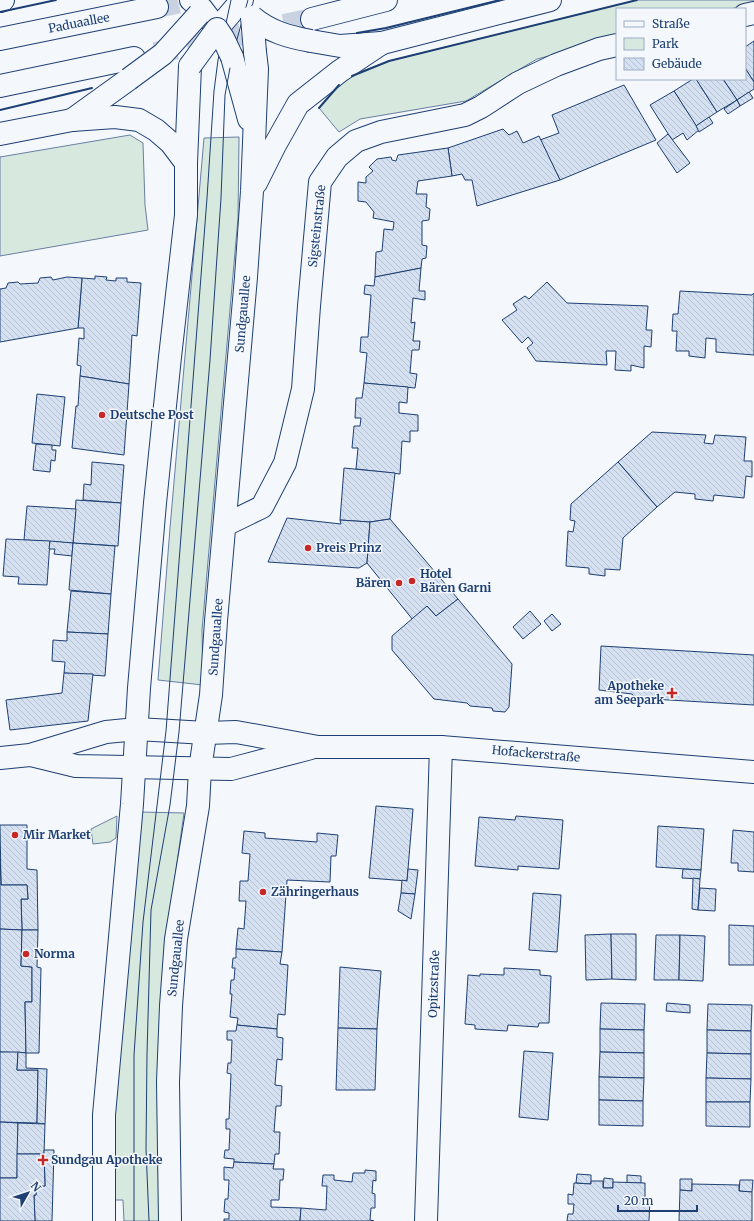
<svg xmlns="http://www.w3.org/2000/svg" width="754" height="1221" viewBox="0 0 754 1221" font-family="Merriweather,serif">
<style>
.green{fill:#d7e8df;stroke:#687fa3}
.building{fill:url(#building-back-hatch);stroke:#1d3f73}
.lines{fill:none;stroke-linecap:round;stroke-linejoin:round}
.highway-tunnel{stroke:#c9d2e0;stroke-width:22;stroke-dasharray:22 11;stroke-linecap:butt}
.minor-casing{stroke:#1d3f73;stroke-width:24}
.highway-casing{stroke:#1d3f73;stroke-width:24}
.minor{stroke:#f4f7fb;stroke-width:22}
.highway{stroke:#f4f7fb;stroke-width:22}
.tram{stroke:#1d3f73;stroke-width:1}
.minor-bridge-casing{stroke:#1d3f73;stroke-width:24;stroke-linecap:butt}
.minor-bridge{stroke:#f4f7fb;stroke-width:22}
.wall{stroke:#1d3f73;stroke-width:2}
.poi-dot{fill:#c62828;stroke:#f4f7fb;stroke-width:1.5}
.labels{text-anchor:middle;stroke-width:3;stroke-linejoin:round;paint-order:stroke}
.street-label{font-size:12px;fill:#1d3f73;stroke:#f4f7fb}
.poi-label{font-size:12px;font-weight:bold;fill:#1d3f73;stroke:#f4f7fb;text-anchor:start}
</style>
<defs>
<pattern id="building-back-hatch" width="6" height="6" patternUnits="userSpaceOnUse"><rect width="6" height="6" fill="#d5e0f0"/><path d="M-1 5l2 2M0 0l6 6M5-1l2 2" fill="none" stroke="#b6c1d1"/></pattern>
</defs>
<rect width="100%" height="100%" fill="#f4f7fb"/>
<g class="green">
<polygon points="637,0 754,0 754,3 730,9 617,9 617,38 537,59 466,101 360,119 339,132 319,108 338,86 352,75 389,61"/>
<polygon points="130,135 143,143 145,205 148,230 0,256 0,157"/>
<polygon points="239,137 238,218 202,630 203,685 158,680 170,528 204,138"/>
<polygon points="140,812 184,813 172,898 159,1092 158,1160 160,1221 124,1221 123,1200 111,1200 111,1131"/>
<polygon points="117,816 116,838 110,842 93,844 91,829"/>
</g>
<g class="building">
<polygon points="754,41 754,82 745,68 745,47"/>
<polygon points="745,68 754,82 754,89 737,100 723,79 745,79"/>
<polygon points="693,79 696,79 717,112 696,126 674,91"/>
<polygon points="696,79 723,79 737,100 717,112"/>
<polygon points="624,85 656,140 560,180 540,140 559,133 552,115"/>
<polygon points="674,91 699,130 687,140 683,133 672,140 650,105"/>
<polygon points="749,92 753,98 740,106 737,100"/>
<polygon points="737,100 740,106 728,114 724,109"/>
<polygon points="709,117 713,123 699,132 696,126"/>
<polygon points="503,129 509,135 517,131 523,143 539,136 560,180 477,206 472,180 465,180 462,174 452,176 448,148"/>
<polygon points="668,134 690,163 677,173 657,143"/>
<polygon points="448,148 452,176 418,181 416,194 427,194 426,207 430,209 429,220 422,221 422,245 427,246 426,258 422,259 421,268 375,277 376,252 382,251 384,229 393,230 394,222 373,218 374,212 366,202 358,201 358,182 366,183 366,177 373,171 369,167 377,159 391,157 392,160 396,161 398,155"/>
<polygon points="421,268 419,291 425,291 425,300 413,298 411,323 415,322 413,341 420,341 419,350 412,350 410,373 417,374 415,388 364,383 367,353 360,352 361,337 368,337 371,295 364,294 365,285 374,286 375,277"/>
<polygon points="95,276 107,277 106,280 116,281 116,278 127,278 127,282 141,283 137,336 132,335 129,384 80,376 81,366 77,365 79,338 84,339 84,328 78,328 82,278 95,279"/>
<polygon points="51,277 53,280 67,277 82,278 78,328 0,342 0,289 6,288 8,283 18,282 20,284 38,283 40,278"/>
<polygon points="547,282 567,303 648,306 646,330 652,330 651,347 644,346 644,368 631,365 631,371 615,370 616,351 606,351 607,365 536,361 527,348 533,343 528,337 522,343 502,320 517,310 513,304 525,296 529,299"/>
<polygon points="680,291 752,295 754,293 754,355 716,352 716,339 706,338 705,358 689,356 689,351 676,351 677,331 672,331 673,314 678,314"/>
<polygon points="80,376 129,384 124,455 72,448 76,406 78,406"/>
<polygon points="364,383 408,387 407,403 399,402 399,413 418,415 418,431 410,431 410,442 402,441 400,474 356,469 358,448 352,448 354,426 360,426 361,418 355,418 356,398 362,398"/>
<polygon points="37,394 65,397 60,446 32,443"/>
<polygon points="652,432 706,435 704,443 713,444 715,435 746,437 744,461 752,461 752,477 746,476 744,498 714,495 713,501 695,499 695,494 675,492 657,507 618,462"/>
<polygon points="36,444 52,445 52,450 56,450 55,461 51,460 50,472 33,470"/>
<polygon points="92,462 124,465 121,503 83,500 84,484 91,485"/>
<polygon points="618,462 657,507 623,538 620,570 605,569 605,576 589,574 589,568 566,566 568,531 573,532 575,521 570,520 571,504"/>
<polygon points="344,468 395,473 390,519 370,522 340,520"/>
<polygon points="76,500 121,503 118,546 73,543"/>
<polygon points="27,506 76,509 73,543 24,540"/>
<polygon points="287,518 341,524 340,520 370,522 367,563 359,568 268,562"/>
<polygon points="390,519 458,599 436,616 427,606 413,620 367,563 370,522"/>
<polygon points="6,539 50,541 47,585 18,584 19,577 3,576"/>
<polygon points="50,541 73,543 72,556 54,554 55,549 49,549"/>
<polygon points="73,543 115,546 111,594 69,590"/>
<polygon points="71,591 111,594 108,634 67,632"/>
<polygon points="458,599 512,664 509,707 505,712 493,711 492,708 470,706 467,703 434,699 392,650 392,636 427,606 436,616"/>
<polygon points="530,611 541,624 523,639 513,627"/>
<polygon points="552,614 561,624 552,631 544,621"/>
<polygon points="67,632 108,634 105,676 64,673 65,662 52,661 53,640 67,641"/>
<polygon points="601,646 754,655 754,705 635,698 632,694 599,690"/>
<polygon points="64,673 93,674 88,721 10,730 6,700 62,693"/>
<polygon points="376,806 413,809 407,881 369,878"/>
<polygon points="516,816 563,820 559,869 518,866 518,870 475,866 479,817 515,820"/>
<polygon points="0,825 27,825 27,869 37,870 38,930 22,930 21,899 28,899 27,885 1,885"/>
<polygon points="658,826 704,829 701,870 656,867"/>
<polygon points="733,830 754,832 754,872 738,871 738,863 731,863"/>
<polygon points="244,831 265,833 265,838 317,842 317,833 338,835 336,856 331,856 330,882 287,880 282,952 236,949 238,928 244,929 246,901 239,901 240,881 248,881 250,854 242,853"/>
<polygon points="0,851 1,885 27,885 28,899 21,899 22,930 0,929"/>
<polygon points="408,869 418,870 415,894 401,893 402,880 407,881"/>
<polygon points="683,869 701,870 700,879 682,878"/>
<polygon points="693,878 700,879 698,910 692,909"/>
<polygon points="700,888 716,889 715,911 698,910"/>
<polygon points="401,893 415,894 411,919 398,911"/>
<polygon points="533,893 561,895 557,952 529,950"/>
<polygon points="729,925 754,926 754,965 729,965"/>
<polygon points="0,929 22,930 21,966 32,967 32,1002 25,1002 26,1053 0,1052"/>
<polygon points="22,930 38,930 37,967 41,968 39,1053 26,1053 25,1002 32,1002 32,967 21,966"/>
<polygon points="611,934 612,979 586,980 585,935"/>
<polygon points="611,934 636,934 636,980 612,979"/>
<polygon points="656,935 680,935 679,980 654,980"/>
<polygon points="680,935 705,936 703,981 679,980"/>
<polygon points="236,949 282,952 280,964 288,965 285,1015 278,1014 277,1029 237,1025 238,1018 230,1017 232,994 230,994 231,980 234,980 235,968 232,968 233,958 236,958"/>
<polygon points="340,967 381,971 377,1029 338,1028"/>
<polygon points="504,968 540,970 540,975 551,976 549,1023 539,1023 538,1027 508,1025 507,1031 475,1029 475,1025 465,1024 468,975 480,976 480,974 504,975"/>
<polygon points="601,1003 645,1004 644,1030 600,1029"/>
<polygon points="667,1003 690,1005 690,1013 666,1011"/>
<polygon points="708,1004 752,1005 751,1031 707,1030"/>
<polygon points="237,1025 277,1029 277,1037 283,1038 282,1060 277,1059 275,1085 282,1086 281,1106 276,1106 274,1132 280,1132 279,1154 275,1154 274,1164 234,1162 234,1159 224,1158 225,1150 229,1150 230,1129 226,1129 226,1119 229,1119 231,1074 227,1073 228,1063 231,1063 232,1040 227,1040 227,1031 236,1031"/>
<polygon points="338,1028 377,1029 375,1090 336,1090"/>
<polygon points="600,1029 644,1030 644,1053 600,1052"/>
<polygon points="707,1030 751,1031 751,1054 707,1053"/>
<polygon points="524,1051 553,1053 548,1120 519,1117"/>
<polygon points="0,1052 18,1052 17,1070 38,1070 37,1123 0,1122"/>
<polygon points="18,1052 26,1053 26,1068 47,1069 45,1124 37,1123 38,1070 17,1070"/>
<polygon points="600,1052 644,1053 644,1078 599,1077"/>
<polygon points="707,1053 751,1054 751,1079 706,1078"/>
<polygon points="599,1077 644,1078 643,1101 599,1100"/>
<polygon points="706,1078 751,1079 750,1102 706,1102"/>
<polygon points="599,1100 643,1101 643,1126 599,1125"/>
<polygon points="706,1102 750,1102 750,1127 706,1126"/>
<polygon points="0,1122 18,1123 17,1178 0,1178"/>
<polygon points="18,1123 45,1124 44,1154 17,1154"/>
<polygon points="44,1150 54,1150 52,1221 35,1221 34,1195 36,1195 36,1186 45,1186"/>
<polygon points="17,1154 44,1154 45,1186 36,1186 36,1195 34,1195 35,1221 0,1221 0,1178 17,1178"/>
<polygon points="234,1162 274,1164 273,1169 284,1169 283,1180 280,1180 279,1200 271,1200 271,1207 301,1208 300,1221 224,1221 224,1219 229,1219 229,1213 224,1212 225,1199 228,1199 229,1180 224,1180 224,1167 233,1168"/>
<polygon points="365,1170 376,1171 376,1181 373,1180 372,1193 375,1194 375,1208 371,1208 370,1220 374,1221 300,1221 301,1208 326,1210 327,1186 322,1186 323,1175 334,1175 334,1180 352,1182 353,1173 365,1173"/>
<polygon points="577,1174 591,1175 591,1184 576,1183"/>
<polygon points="627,1175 641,1176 641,1183 627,1183"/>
<polygon points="604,1178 613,1179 613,1188 603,1188"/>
<polygon points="680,1179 692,1179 692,1191 680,1190"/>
<polygon points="740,1180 753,1180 752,1192 739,1191"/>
<polygon points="591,1181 603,1181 603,1188 613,1188 613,1182 645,1183 645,1198 650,1199 649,1221 567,1221 568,1214 573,1214 574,1204 568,1204 568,1194 573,1195 574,1183 591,1184"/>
<polygon points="692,1184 739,1185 739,1191 752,1192 752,1221 679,1221 680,1190 692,1191"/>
</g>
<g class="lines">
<g class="highway-tunnel">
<polyline points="157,7 190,0"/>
<polyline points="155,53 312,19"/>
</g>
<g class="minor-casing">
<g id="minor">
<polyline points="191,0 202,9 217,29 242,0"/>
<polyline points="745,15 754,13"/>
<polyline points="311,41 340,46 381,43"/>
<polyline points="232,57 249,119"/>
<polyline points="72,120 115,117 139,120 156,130 171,143 186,163"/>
<polyline points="72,120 129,79"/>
<polyline points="256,183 275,145 298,104 340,71 382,43"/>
<polyline points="225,525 262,507 285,463 303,389 309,306 320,182 337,157 356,141 381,132 465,115 481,107 518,83 556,65 599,49 617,45"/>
<polyline points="31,755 76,766 231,769 311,748"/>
<polyline points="0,758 30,755 106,732 137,729 206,733 236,732 318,747 441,747 754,772"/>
<polyline points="104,1221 104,1115 132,804 139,688 155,503 170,357 186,215 186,163 190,66"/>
<polyline points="170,1221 168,1082 171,1006 176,939 198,806 200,769 211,695 216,621 246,277 252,191 257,69 255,52"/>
<polyline points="426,1221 441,747"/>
</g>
</g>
<g class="highway-casing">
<g id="highway">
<polyline points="0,1 3,0"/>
<polyline points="312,19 386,0"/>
<polyline points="0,39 157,7"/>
<polyline points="382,43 550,0"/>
<polyline points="0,86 134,58"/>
<polyline points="0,134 72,120"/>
</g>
</g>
<use href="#minor" class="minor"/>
<use href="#highway" class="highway"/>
<g class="tram">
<polyline points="134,1221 134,1055 143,922 166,731 207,198 214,91 218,60 231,0"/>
<polyline points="149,1221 146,1149 147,1054 151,910 170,805 179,732 210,360 221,198 225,95 232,57 248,0"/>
</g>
<g class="minor-bridge-casing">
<g id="minor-bridge">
<path d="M252,17C270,32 289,37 311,41"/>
<polyline points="252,17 255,52"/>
<polyline points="190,66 217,29 223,38 232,57"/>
<polyline points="129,79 163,54 199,14"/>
</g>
</g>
<use href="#minor-bridge" class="minor-bridge"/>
<g class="wall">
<polyline points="0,12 56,0"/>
<polyline points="357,33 386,28 500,0"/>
<polyline points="352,76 389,61 637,0"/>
<polyline points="319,108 339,85"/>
<polyline points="0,110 92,88"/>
</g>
</g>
<g class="poi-dot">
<circle cx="102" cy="415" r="4"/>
<circle cx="308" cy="548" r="4"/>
<circle cx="412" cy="581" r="4"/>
<circle cx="399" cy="583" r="4"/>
<path d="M670 687h4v4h4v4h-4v4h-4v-4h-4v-4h4z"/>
<circle cx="15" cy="835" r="4"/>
<circle cx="263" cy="892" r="4"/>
<circle cx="26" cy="954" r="4"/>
<path d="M41 1154h4v4h4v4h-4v4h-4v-4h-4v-4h4z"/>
</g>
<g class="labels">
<g class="street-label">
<text transform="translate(79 23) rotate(-11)" y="4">Paduaallee</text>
<text transform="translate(317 226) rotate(-84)" y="4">Sigsteinstraße</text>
<text transform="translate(243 314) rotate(-85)" y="4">Sundgauallee</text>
<text transform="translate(216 637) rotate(-86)" y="4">Sundgauallee</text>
<text transform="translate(536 754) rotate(5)" y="4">Hofackerstraße</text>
<text transform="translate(176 958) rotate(-84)" y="4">Sundgauallee</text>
<text transform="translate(434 984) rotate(-88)" y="4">Opitzstraße</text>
</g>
<g class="poi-label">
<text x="110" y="419">Deutsche Post</text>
<text x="316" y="552">Preis Prinz</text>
<text x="420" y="578">Hotel<tspan x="420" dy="14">Bären Garni</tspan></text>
<text x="391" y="587" text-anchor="end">Bären</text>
<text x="664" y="690" text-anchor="end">Apotheke<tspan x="664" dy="14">am Seepark</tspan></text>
<text x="23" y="839">Mir Market</text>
<text x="271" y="896">Zähringerhaus</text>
<text x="34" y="958">Norma</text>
<text x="51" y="1164">Sundgau Apotheke</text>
</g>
</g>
<rect x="616" y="8" width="130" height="72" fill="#f4f7fb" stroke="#9eadc5"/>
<rect x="624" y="21" width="20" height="6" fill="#f4f7fb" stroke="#9eadc5"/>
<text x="652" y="28" font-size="12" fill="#1d3f73">Straße</text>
<rect x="624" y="38" width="20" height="12" fill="#d7e8df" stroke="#9eadc5"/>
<text x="652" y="48" font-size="12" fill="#1d3f73">Park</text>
<rect x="624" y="58" width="20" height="12" fill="url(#building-back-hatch)" stroke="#9eadc5"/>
<text x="652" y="68" font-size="12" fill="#1d3f73">Gebäude</text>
<g transform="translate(28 1193) rotate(51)" stroke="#f4f7fb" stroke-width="3" paint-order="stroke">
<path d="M0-3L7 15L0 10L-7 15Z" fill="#1d3f73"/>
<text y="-6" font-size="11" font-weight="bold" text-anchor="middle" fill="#1d3f73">N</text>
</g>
<path d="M618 1205v6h79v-6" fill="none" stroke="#1d3f73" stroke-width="2"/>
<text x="624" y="1205" font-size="12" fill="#1d3f73" stroke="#f4f7fb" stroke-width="3" paint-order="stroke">20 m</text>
</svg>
